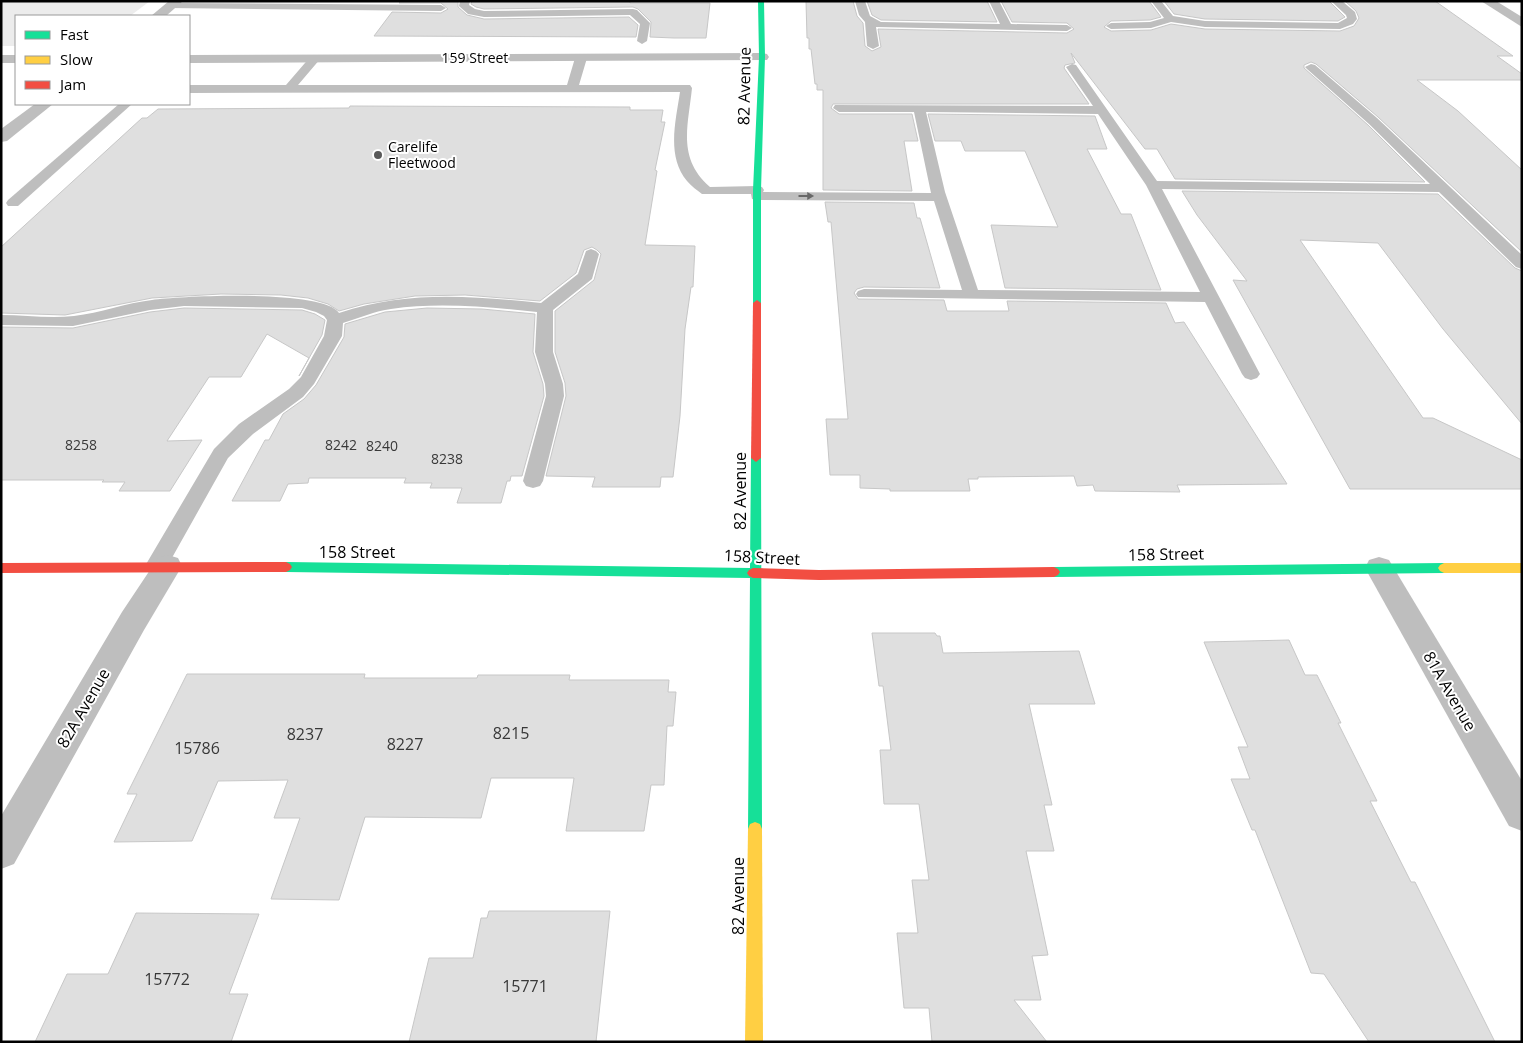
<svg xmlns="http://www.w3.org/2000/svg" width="1523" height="1043" viewBox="0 0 1523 1043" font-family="'Open Sans',sans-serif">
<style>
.green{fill:#ececec}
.building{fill:#dfdfdf;stroke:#c7c7c7}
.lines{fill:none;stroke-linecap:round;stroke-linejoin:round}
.lane{fill:#bebebe;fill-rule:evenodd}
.street{fill:#bebebe;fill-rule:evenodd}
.fast{fill:#16e098;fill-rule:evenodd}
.slow{fill:#ffcf43;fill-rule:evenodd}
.jam{fill:#f24e42;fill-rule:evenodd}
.oneway{fill:#686868}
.poi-dot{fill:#595959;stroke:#fff;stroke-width:2}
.labels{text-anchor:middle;stroke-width:4;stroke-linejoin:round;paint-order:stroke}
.far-street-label{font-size:14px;fill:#000;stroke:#fff}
.far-poi-label{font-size:14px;fill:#000;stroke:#fff;text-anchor:start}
.number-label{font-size:14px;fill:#383838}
.street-label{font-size:16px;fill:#000;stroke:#fff}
.near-number-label{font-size:16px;fill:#383838}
</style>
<rect width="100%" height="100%" fill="#fff"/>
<polygon class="green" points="1,1 150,1 130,16 16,16 16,46 1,46"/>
<g class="building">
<polygon points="401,1 458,1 458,7 467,15 484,19 629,17 638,25 636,37 374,36 392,12 441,13 448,9 441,3 399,3"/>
<polygon points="472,1 630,1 630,3 710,3 706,38 674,38 650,37 651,22 638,9 633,7 484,9 476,7 471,4"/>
<polygon points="806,1 853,1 857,16 863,23 865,46 872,51 881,47 878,29 1067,33 1074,29 1067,23 1012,22 1001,1 1149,1 1161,17 1150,20 1111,21 1104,27 1111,31 1151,30 1171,24 1205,29 1340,31 1354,26 1359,18 1356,11 1345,1 1435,1 1513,56 1497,56 1522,74 1522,80 1417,80 1458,111 1522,170 1522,252 1378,117 1316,64 1311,62 1304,65 1304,68 1368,125 1425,182 1175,179 1157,149 1145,149 1071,53 1075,63 1065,65 1064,68 1089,104 833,104 831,108 839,114 912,114 918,141 904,141 912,191 823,190 823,90 817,90 817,84 815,84 811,49 809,49 809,38 807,38"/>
<polygon points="867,1 987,1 997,22 881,20 872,15"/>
<polygon points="1164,1 1329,1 1345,17 1338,21 1205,19 1174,14"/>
<polygon points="350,106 630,107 630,110 663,110 661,122 665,122 655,170 657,171 645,245 695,246 693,287 691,287 685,329 680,416 673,477 661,477 660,487 592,487 595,477 546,476 566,396 565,383 555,352 555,311 594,280 601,254 597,250 592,247 584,250 576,273 540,301 465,295 415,296 364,304 339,311 328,304 308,298 281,295 221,294 152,298 65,315 1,313 1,247 142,118 147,118 158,109 349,108"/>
<polygon points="928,114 1095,116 1107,149 1087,149 1121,214 1131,214 1161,290 1005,288 991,225 1058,227 1025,151 965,151 961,141 935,141"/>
<polygon points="1182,191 1438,194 1515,268 1522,271 1522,424 1443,329 1378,243 1300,240 1423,418 1433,418 1522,460 1522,489 1350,489 1233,280 1247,281 1197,215"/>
<polygon points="825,202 914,203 917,218 920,218 940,288 864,287 857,289 854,293 858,299 944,300 947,311 1009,311 1007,301 1166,303 1175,323 1184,322 1287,484 1177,485 1180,492 1095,491 1093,485 1077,486 1074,476 978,477 978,479 968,479 970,491 890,491 890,489 860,488 860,475 830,475 826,419 848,419 831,222 828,222"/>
<polygon points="184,308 302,310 315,314 325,320 322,335 299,376 309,358 267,334 241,377 209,377 167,441 202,440 170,491 119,491 125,482 102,482 104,480 1,480 1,327 73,328 150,312"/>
<polygon points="427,308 482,309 535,314 533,352 543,384 544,396 522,476 511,476 510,481 507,481 501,503 457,503 462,488 430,488 432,483 404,483 406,478 309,478 308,483 288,484 280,501 232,501 265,440 269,440 283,414 304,399 316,385 344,337 345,324 385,312"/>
<polygon points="872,633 935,633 937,636 940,636 943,653 1079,651 1095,704 1029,704 1052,805 1044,805 1054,851 1026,851 1048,955 1032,956 1041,1000 1014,1000 1047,1042 932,1042 929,1008 904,1008 897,933 918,933 912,880 929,880 919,804 884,804 880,750 891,750 883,686 879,686"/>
<polygon points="1289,640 1305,675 1317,675 1341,723 1338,723 1377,801 1370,801 1411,882 1415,882 1495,1042 1369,1042 1324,974 1311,973 1255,830 1252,830 1231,779 1250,779 1238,747 1248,747 1204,642"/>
<polygon points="187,674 365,674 364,678 477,678 478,675 570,675 569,680 669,680 668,692 676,692 673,726 667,726 664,785 651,785 644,831 566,831 574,778 491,778 481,818 365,817 339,900 271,899 300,818 274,818 288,780 218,781 192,841 114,842 137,794 127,794"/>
<polygon points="489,911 610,911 596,1042 409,1042 429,958 473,958 481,918 487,918"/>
<polygon points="136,913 259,914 229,994 248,994 231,1042 35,1042 67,974 108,974"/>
</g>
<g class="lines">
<g class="lane">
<polygon points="460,1 470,1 469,5 475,9 484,11 633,9 637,10 650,23 647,41 642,44 637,41 640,24 630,15 484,17 468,14 459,6"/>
<polygon points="855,1 865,1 870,16 881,22 1000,24 989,1 999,1 1011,24 1067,25 1072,28 1067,31 876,27 879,46 873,49 867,46 865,22 859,15"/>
<polygon points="1151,1 1161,1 1173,16 1205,21 1338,23 1347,18 1346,15 1331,1 1342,1 1355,12 1357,19 1353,24 1340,29 1205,27 1171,22 1151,28 1111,29 1106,26 1111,23 1150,22 1164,18"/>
<polygon points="172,3 441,5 446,8 441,11 168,8 167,6"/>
<path d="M315,55L321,58L298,85H567L575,58L581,55L587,58L579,85H690L692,88C688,127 677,158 710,187L757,186L762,187L764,190L763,192L931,193L914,112H839L833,108L835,105L1093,106L1066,67L1072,64L1076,65L1157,181L1430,184L1369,124L1307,69L1305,67L1311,64L1315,65L1377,118L1522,255V269L1516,267L1439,192L1162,189L1260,374L1257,378L1251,380L1245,378L1242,374L1205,302L858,297L856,294L858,291L864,289L962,290L934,201L757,200L752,199L751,194H702C697,190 691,186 687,181C666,156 676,120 680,92L189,93V85H286L311,56ZM926,112L1098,114L1146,185L1200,292L978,290L945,192Z"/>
<polygon points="119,104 132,104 18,206 8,206 6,203 8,200"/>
<path d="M591,249L596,251L599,254L592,279L553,310V352L563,384L564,396L543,481L540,486L533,488L526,486L523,481L546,396L545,384L535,352L537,312C489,307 439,302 391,309C375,311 359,318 343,323L342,336L314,384L303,397L253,434L228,458L164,572L156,575L148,572L145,566L214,449L239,424L289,389L301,377L324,336L327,320L324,316L316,312L302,308L184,306L150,310L73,326L1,325V315C25,315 50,319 74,316C100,313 126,303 152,300C183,296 323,289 339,313C408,290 471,296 541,303L578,274L586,251Z"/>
</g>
<g class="street">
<polygon points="169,1 183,1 166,16 151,16"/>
<polygon points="1481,1 1496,1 1522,17 1522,27"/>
<polygon points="762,53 767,54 769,57 767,60 189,63 189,55"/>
<rect x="1" y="55" width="15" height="8"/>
<polygon points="35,104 53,104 7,141 1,142 1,129"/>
<polygon points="168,555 178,558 182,566 144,630 14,864 1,869 1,816 122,612 158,558"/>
<polygon points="1379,557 1389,560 1522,781 1522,831 1509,826 1365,568 1369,560"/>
</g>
<g class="fast">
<polygon points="758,1 764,1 765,57 761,190 761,303 757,306 753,303 753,190 759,57"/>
<polygon points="756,454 761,458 762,829 760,834 755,836 750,834 748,829 750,578 286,572 282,570 280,567 282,564 286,562 750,568 751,458"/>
<polygon points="1444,563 1448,565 1450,568 1448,571 1444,573 1054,577 1050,575 1048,572 1050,569 1054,567"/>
</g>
<g class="slow">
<polygon points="1444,563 1522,563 1522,573 1444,573 1440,571 1438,568 1440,565"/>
<polygon points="755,822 760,824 762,829 763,1042 745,1042 748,829 750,824"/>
</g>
<g class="jam">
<polygon points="757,300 761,303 761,458 756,462 751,458 753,303"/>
<polygon points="286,562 290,564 292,567 290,570 286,572 1,573 1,563"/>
<polygon points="1054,567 1058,569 1060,572 1058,575 1054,577 819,580 753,578 749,576 747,573 749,570 753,568 819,570"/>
</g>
</g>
<defs><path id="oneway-solid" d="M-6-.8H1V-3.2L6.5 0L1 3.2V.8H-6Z" transform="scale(1.25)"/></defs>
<use class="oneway" href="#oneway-solid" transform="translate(806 196)"/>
<circle class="poi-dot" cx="378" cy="155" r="5"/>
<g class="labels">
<g class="far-street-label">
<text x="475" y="63">159 Street</text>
</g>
<g class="far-poi-label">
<text x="388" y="152">Carelife<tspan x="388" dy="16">Fleetwood</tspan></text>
</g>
<g class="number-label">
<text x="81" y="450">8258</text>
<text x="341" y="450">8242</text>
<text x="382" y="451">8240</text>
<text x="447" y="464">8238</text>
</g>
<g class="street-label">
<text transform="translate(744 86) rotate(-89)" y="6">82 Avenue</text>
<text transform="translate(740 491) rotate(-90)" y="6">82 Avenue</text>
<text x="357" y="558">158 Street</text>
<text transform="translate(1166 554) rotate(-1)" y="6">158 Street</text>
<text transform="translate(762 557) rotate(3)" y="6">158 Street</text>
<text transform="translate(1450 691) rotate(60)" y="6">81A Avenue</text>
<text transform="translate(83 708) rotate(-60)" y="6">82A Avenue</text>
<text transform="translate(738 896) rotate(-90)" y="6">82 Avenue</text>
</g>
<g class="near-number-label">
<text x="511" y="739">8215</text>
<text x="305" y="740">8237</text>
<text x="405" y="750">8227</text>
<text x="197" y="754">15786</text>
<text x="167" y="985">15772</text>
<text x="525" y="992">15771</text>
</g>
</g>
<rect width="1523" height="1043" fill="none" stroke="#000000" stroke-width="5"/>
<rect x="15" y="15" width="175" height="90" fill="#ffffff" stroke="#999999"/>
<rect x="25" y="31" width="25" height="8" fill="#16e098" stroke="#999999"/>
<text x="60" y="40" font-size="15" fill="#000000">Fast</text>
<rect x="25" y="56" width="25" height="8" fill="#ffcf43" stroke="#999999"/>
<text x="60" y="65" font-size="15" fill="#000000">Slow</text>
<rect x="25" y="81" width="25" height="8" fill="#f24e42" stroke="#999999"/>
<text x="60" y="90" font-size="15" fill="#000000">Jam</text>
</svg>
